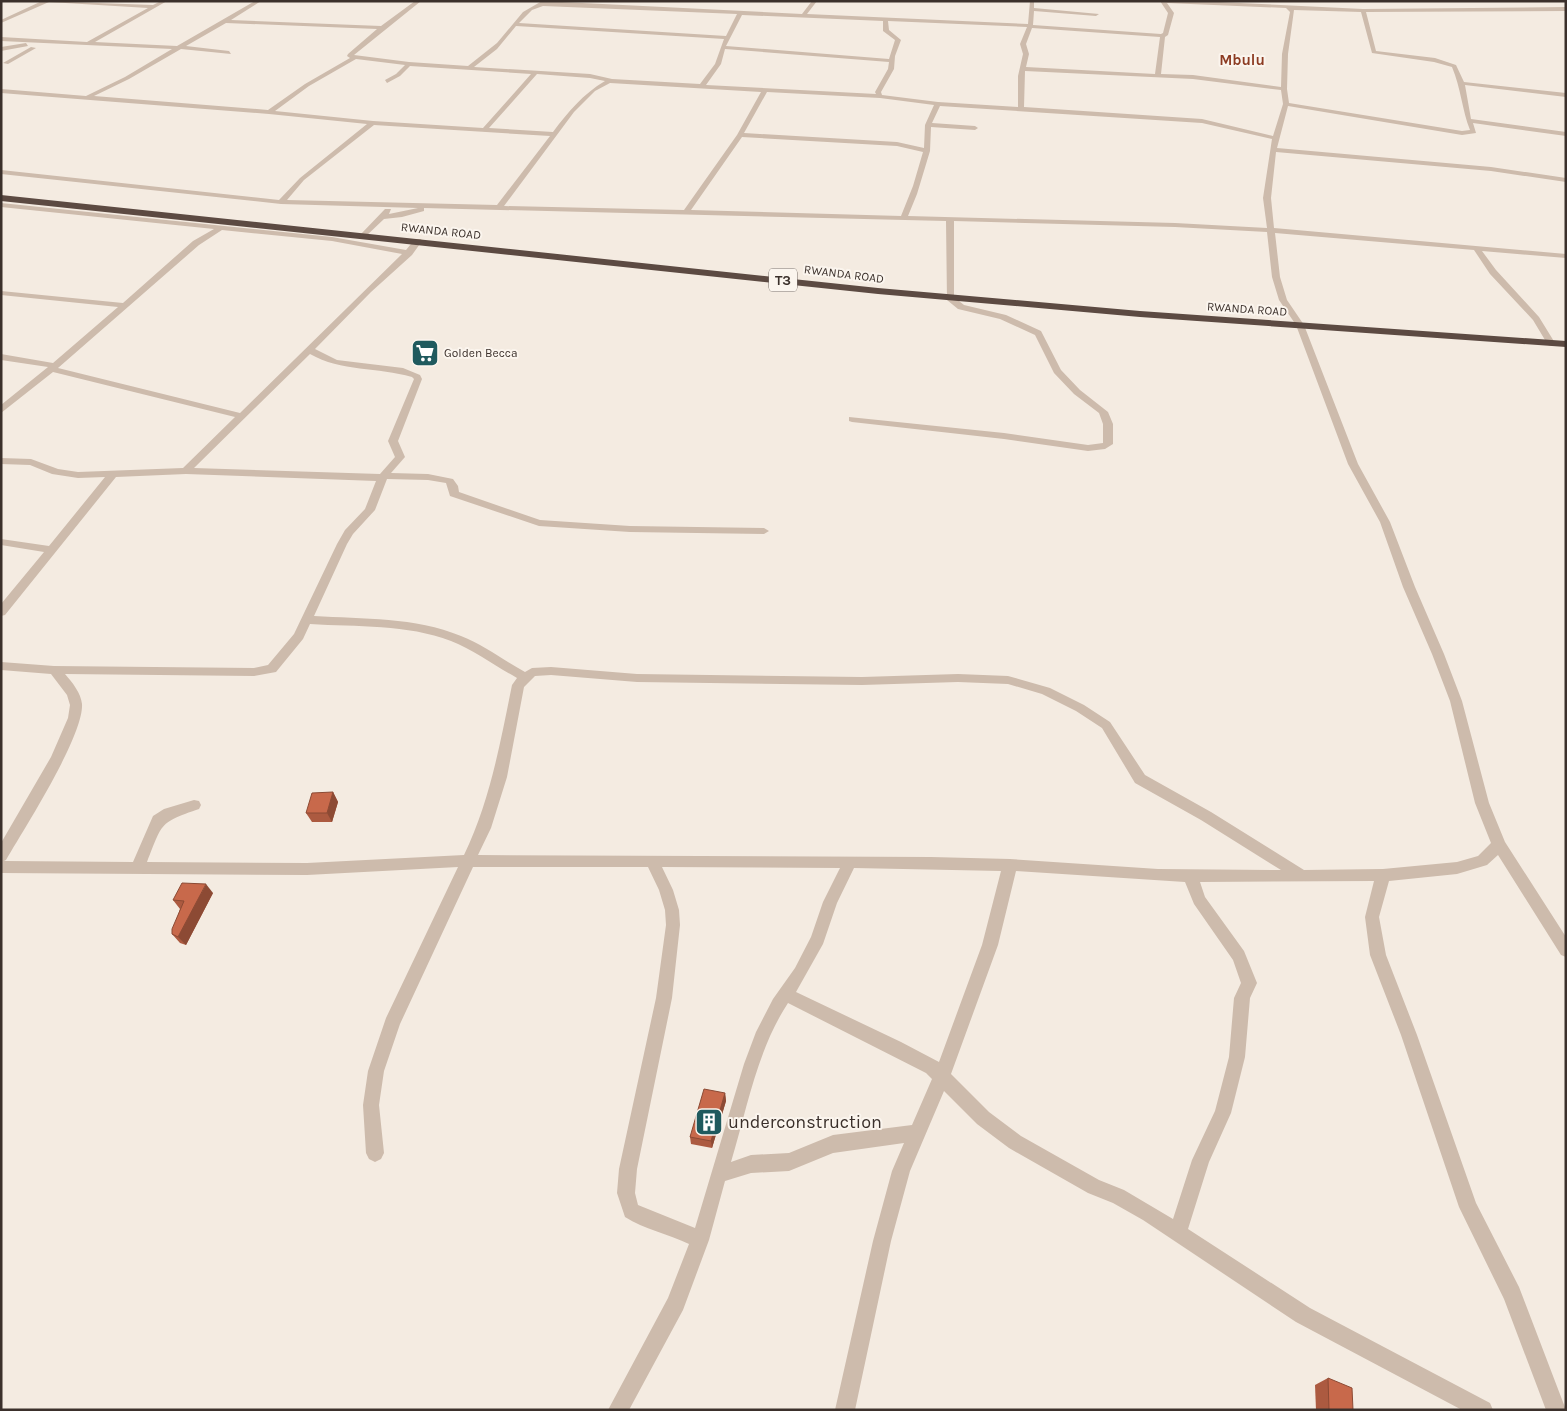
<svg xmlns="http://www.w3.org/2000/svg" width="1567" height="1411" viewBox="0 0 1567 1411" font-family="Karla,sans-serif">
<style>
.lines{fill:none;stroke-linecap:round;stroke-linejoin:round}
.minor{fill:#cdbbac;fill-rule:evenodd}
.highway{fill:#5c4a42;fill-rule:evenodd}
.wall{fill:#ac5a40}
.shaded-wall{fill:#8c4a34}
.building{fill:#c8694b;stroke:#8c4a34}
.labels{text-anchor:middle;stroke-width:4;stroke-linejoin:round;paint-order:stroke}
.far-street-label{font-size:12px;fill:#3b302b;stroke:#fbf5ee}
.far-poi-label{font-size:12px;fill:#3b302b;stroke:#fbf5ee;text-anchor:start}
.shield{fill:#fbf5ee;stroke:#756b66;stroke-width:1}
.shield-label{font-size:14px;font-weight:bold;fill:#3b302b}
.far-quarter-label{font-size:15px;font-weight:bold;fill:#8c3b22;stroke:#fbf5ee}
.near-poi-label{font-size:18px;fill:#3b302b;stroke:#fbf5ee;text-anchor:start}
</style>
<rect width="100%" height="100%" fill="#f4ebe1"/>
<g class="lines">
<g class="minor">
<path d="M42,1L153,5L161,1H167L95,42L177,46L255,1H261L231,20L381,26L415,1H421L354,55L409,62L468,66L497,43L523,12L542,1L802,14L812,1H817L807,14L1028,24L1030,1H1034V8L1099,14L1096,16L1034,11L1033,25L1161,34L1163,33L1168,13L1160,1H1198L1363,9L1566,7V11L1366,12L1376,51L1435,58L1456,65L1464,82L1566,93V97L1465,85L1471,119L1566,132V136L1473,123L1476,133L1462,135L1288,106L1277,148L1491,167L1566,178V182L1491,171L1276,152L1271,198L1274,228L1566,254V258L1482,251L1496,270L1539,317L1555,343L1551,346L1548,345L1533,320L1490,274L1474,250L1275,233L1280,277L1287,300L1304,325L1358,464L1390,522L1415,587L1444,654L1462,701L1489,803L1505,842L1566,937V957L1561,955L1498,855L1487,865L1457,874L1389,881L1379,917L1386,955L1417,1035L1476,1203L1519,1287L1566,1410H1546L1504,1299L1459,1207L1401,1035L1370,955L1365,917L1374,881L1200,882L1205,897L1244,951L1257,983L1250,998L1245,1057L1231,1113L1209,1162L1188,1229L1310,1308L1490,1403L1493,1410H1462L1296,1322L1143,1220L1113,1203L1088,1193L1009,1148L977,1124L944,1091L910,1171L891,1241L855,1410H835L873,1241L892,1171L904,1143L833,1153L789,1171L751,1173L725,1181L709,1240L683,1310L629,1410H608L668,1298L689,1244C668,1234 644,1229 625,1217L617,1193L619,1169L656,998L666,925L665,910L659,890L648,867H473L400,1024L384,1071L379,1105L384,1153L381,1159L375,1162L369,1159L366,1153L363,1105L368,1071L386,1018L458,867L307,875L1,873V843L51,757L68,718L70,705L67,695L51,674L1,670V662L54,666L254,668L268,665L294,634L337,544L345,530L365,509L376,481L186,474L116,477L5,615L1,616V604L44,552L1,545V539L49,546L105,477L78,478L52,474L30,465L1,464V458L31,459L58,469L78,472L183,468L235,417L53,372L1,413V405L48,367L1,360V354L53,363L118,307L1,295V291L123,303L193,241L214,229L1,207V203L332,237L406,250L415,239H421L422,241L412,255L371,292L315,349L337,360L403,368L420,375L422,379L398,441L405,457L391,473L428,474L453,479L458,486L459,492L540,520L630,526L764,528L769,531L764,534L630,532L539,526L450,496L446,483L428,480L387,479L375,510L353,534L347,544L314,616C363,619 415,617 461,636C484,645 503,660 525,672L532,668L551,667L637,674L862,677L958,674L1008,676L1050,688L1084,705L1110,722L1145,775L1211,812L1304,870L1383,869L1457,862L1478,856L1491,843L1475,803L1450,701L1432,654L1403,587L1380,522L1348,464L1296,325L1279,300L1272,277L1267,232L1175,227L954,221V297L964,305L1006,315L1041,331L1061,370L1080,390L1108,412L1113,424V444L1105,449L1088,451L1004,439L852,422L849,421V417L1004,433L1088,445L1103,443V424L1099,413L1074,394L1054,373L1035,335L1000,319L958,309L947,300L946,221L424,208V211L402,217L384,219L364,238L360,236L361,234L385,209H391L389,214L418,208L281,204L1,174V170L279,200L300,178L367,124L269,114L1,93V89L86,96L125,77L172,49L1,41V37L87,42L148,8L49,2L1,23V20ZM1167,3L1286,8L1290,12L1282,54L1281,87L1193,75L1161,74L1165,37L1168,35L1174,13ZM543,6L737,14L726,36L519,23L532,10ZM1294,10L1361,12L1372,53L1434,62L1452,67C1461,88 1462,110 1470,130L1462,131L1289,103L1287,89L1288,54ZM742,15L883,21V31L895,40L889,59L726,46ZM888,21L1027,27L1020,44L1023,54L1018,76V107L938,102L882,95L881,92L894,69L895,56L901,40L889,30ZM226,23L377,29L348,54L347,56L350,58L305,84L268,110L94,96L129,79L181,49L231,54L229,51L186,46ZM516,26L724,39L715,64L700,84L612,79L590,74L474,67L497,49ZM1032,28L1160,37L1155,74L1026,67L1029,54L1026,44ZM725,49L889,62L888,69L875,92L876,94L706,85L721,64ZM356,59L405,65L396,74L385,80L387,83L400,76L410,66L531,74L483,128L373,121L275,111L309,86ZM1025,71L1193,79L1281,90L1283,104L1273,136L1202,119L1024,107ZM537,74L590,78L605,81C583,94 568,112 553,132L489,128ZM610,83L761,92L737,135L684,210L504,206L574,112L595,91ZM767,92L880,98L934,105L925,125L924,148L897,142L744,133ZM940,106L1202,123L1272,139L1263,198L1267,228L1175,223L908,216L917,194L930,151L931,127L975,130L978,128L975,126L932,123ZM374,125L550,136L497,205L287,200L304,180ZM742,137L897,146L923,152L913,186L901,216L691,210ZM222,230L332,241L402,254L240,413L58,368L199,245ZM310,354C341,372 378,367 412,377L414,379L388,441L395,457L380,474L194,468ZM310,624C357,627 407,624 451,641C474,650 495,666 517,678L512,685C500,744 490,801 464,855L307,863L147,862C163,823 158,823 199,809L201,805L199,801L194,800L164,809L153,816L133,862L4,861L6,860C24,829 84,736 82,704C81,693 72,682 65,674L254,676L276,672L303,639ZM551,675L637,682L862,685L958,682L1008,684L1042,694L1076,711L1102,728L1135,783L1201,820L1281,870L1158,869L1010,859L931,857L478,855L491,828L507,777L524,687L535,676ZM662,867L840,868L823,902L811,937L795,968L773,999L756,1032L744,1064L695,1228L638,1205L635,1193L637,1169L672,998L680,925L679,910L673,890ZM854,868L1001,871L982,945L939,1062L901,1042L796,992L823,944L837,903ZM1016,871L1185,882L1194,904L1233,960L1241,983L1234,998L1229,1057L1215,1111L1192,1160L1173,1219L1124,1190L1099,1180L1021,1136L989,1112L951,1074L998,945ZM788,1003L926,1073L932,1079L912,1125L833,1135L789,1153L751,1155L731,1162C747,1109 757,1050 788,1003Z"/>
<polygon points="26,43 28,46 1,51 1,47"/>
<polygon points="31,47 36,48 8,64 3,63"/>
</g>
<polygon class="highway" points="1,195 878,288 1140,311 1566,341 1566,347 1140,317 878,294 1,201"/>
</g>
<g class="wall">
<polygon points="333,792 338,802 332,822 312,822 306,813"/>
<polygon points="213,893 186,945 180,943 172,934 180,909 173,900"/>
<polygon points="725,1093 726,1101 712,1148 691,1144 690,1137"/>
<polygon points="1328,1378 1353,1410 1316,1410 1315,1385"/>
</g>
<g class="shaded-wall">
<polygon points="333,792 338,802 332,822 327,813"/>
<polygon points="206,884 213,893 186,945 178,937"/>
<polygon points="725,1093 726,1101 712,1148 711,1141"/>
</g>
<g class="building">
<polygon points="333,792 327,813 306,813 312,793"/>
<polygon points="182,883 206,884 178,937 172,934 172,929 184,901 173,900"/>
<polygon points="704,1089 725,1093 711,1141 690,1137"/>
<polygon points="1328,1378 1352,1388 1353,1410 1329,1410"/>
</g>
<defs>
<g id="supermarket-square" transform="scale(1.4375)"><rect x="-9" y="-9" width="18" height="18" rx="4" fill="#1f5a5e" stroke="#fbf5ee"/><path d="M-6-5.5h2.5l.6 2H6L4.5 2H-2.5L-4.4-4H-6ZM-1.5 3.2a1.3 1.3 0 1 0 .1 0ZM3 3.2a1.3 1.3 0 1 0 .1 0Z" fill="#fff"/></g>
<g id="building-square" transform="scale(1.4375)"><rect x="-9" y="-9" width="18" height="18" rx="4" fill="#1f5a5e" stroke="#fbf5ee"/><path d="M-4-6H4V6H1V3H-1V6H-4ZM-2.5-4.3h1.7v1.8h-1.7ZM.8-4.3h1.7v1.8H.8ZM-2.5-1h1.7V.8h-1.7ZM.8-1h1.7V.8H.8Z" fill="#fff"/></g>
</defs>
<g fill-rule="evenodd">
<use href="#supermarket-square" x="425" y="353"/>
<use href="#building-square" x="709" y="1122"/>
</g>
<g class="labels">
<g class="far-street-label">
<text transform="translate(441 231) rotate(6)" y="4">RWANDA ROAD</text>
<text transform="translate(844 274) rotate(7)" y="4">RWANDA ROAD</text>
<text transform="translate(1247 309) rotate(4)" y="4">RWANDA ROAD</text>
</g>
<g class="far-poi-label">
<text x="444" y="357">Golden Becca</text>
</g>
<rect class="shield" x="769" y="268.5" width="28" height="23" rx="4"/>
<g class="shield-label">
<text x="783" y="285">T3</text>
</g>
<g class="far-quarter-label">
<text x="1242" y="65">Mbulu</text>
</g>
<g class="near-poi-label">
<text x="728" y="1128">underconstruction</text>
</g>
</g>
<rect width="1567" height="1411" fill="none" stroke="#3b302b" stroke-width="5"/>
</svg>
